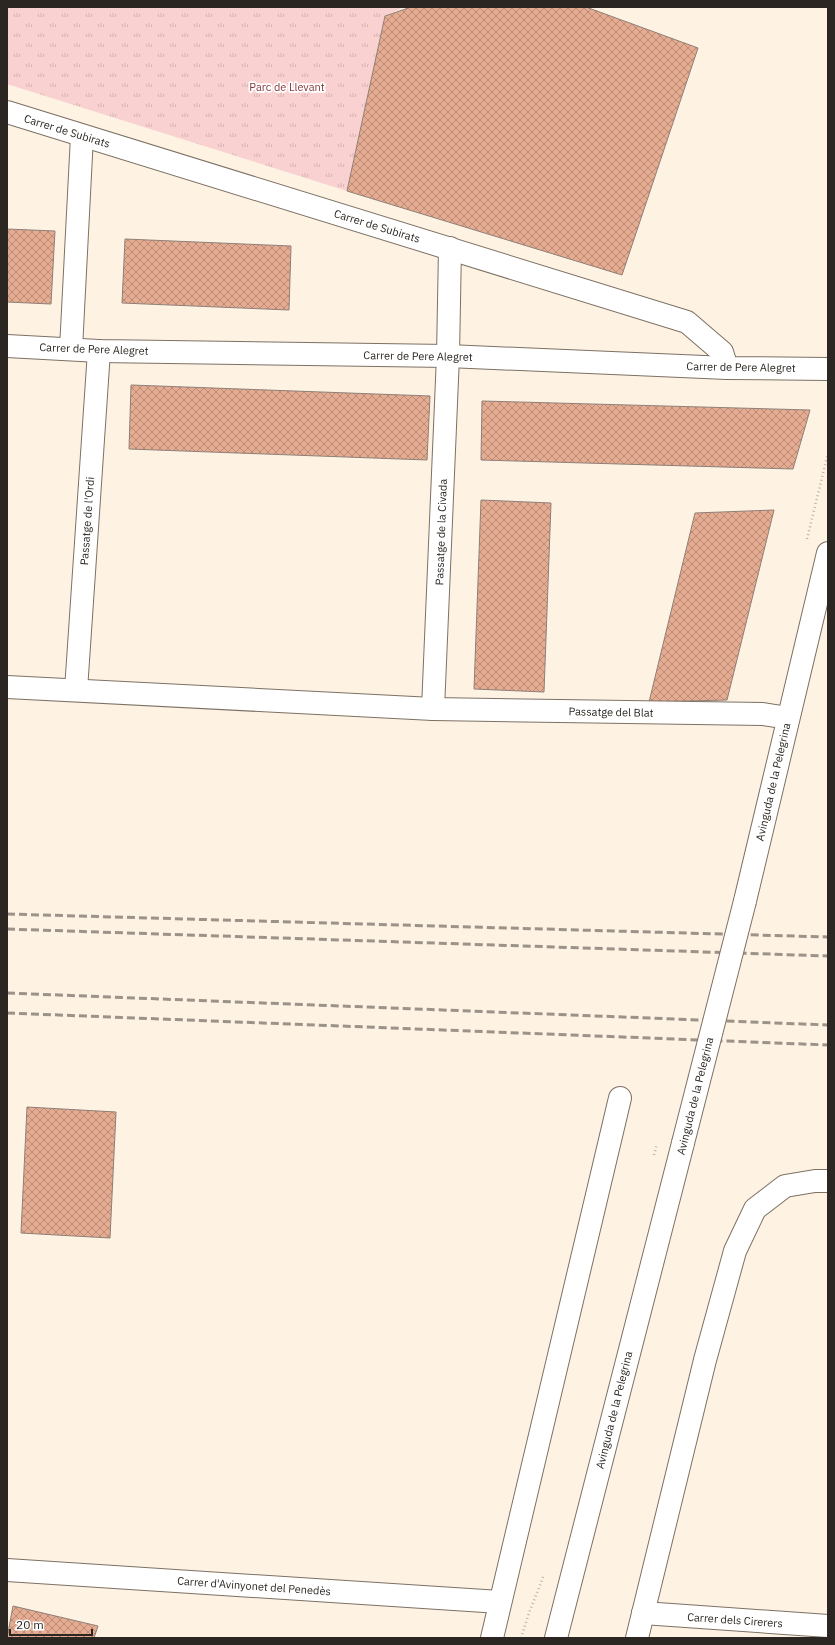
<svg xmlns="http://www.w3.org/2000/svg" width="835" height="1645" viewBox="0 0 835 1645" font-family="'IBM Plex Sans',sans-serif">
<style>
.park{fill:url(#park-tufts)}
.building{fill:url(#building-cross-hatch);stroke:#8f7f77}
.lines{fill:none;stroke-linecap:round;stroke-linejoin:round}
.street-casing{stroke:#7c7164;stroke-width:24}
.secondary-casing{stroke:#7c7164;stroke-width:24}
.path{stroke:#bbb1a5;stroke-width:2.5;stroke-dasharray:1 3;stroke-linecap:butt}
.street{stroke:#fff;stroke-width:22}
.secondary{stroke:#fff;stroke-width:22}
.rail{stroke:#9b9388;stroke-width:3;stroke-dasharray:8 4;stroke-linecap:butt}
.secondary-bridge-casing{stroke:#7c7164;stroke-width:24;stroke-linecap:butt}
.path-bridge{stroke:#bbb1a5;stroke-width:2.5;stroke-dasharray:1 3;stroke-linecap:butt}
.secondary-bridge{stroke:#fff;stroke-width:22}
.labels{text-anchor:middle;stroke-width:3.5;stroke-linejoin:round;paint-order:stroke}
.park-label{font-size:11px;fill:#84373a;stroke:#fff}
.street-label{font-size:11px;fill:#2b2621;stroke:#fff}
</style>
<defs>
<pattern id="park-tufts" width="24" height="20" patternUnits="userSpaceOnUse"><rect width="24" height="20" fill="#f8d1d0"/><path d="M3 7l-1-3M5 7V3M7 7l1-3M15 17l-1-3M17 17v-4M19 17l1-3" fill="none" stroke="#d5b3b2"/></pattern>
<pattern id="building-cross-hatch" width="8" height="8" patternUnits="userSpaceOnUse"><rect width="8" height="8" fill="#e5ac92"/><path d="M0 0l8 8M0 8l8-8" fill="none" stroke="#ba8c77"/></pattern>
</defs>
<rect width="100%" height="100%" fill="#fef2e3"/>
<polygon class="park" points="7,7 404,7 385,16 347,191 7,84"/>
<g class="building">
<polygon points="411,7 586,7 698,48 622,275 347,191 385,16"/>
<polygon points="7,229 55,231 51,304 7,302"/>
<polygon points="125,239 291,246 289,310 122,303"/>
<polygon points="131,385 430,396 427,460 129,449"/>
<polygon points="482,401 810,410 793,469 481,460"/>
<polygon points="481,500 551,503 544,692 474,689"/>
<polygon points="774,510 727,700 649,702 695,513"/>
<polygon points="27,1107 116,1112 110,1238 21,1233"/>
<polygon points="13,1606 98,1626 94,1638 7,1638"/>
</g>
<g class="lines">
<g class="street-casing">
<g id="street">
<polyline points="7,112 687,322 722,352 727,368"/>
<polyline points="7,346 99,351 448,356 727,368 828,369"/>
<polyline points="71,349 82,136"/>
<polyline points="7,687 433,709 763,714 788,718"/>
<polyline points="76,690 99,351"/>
<polyline points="433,709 448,356 450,248"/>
<polyline points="7,1570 500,1602"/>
<polyline points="643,1613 828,1626"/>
<polyline points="492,1638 620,1098"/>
<polyline points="637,1638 705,1360 735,1251 755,1209 785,1186 815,1181 828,1181"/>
</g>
</g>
<g class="secondary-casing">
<g id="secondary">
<polyline points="745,901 828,553"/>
<polyline points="556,1638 683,1143"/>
</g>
</g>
<g class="path">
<polyline points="807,539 828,453"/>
<polyline points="521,1638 529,1613 544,1575"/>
</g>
<use href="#street" class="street"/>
<use href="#secondary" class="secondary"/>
<g class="rail">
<polyline points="7,914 828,937"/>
<polyline points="7,929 828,956"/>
<polyline points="7,993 828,1025"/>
<polyline points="7,1013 828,1045"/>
</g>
<g class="secondary-bridge-casing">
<polyline id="secondary-bridge" points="683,1143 745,901"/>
</g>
<polyline class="path-bridge" points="654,1155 657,1144"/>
<use href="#secondary-bridge" class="secondary-bridge"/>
</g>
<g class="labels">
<g class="park-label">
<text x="287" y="91">Parc de Llevant</text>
</g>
<g class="street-label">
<text transform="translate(67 131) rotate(17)" y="4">Carrer de Subirats</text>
<text transform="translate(377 226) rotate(17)" y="4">Carrer de Subirats</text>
<text transform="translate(94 349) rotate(2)" y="4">Carrer de Pere Alegret</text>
<text transform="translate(418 356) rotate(1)" y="4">Carrer de Pere Alegret</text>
<text transform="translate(741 367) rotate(1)" y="4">Carrer de Pere Alegret</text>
<text transform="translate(87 521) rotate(-86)" y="4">Passatge de l'Ordi</text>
<text transform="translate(441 532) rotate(-88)" y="4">Passatge de la Civada</text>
<text transform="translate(611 712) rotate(1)" y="4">Passatge del Blat</text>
<text transform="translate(773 782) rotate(-77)" y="4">Avinguda de la Pelegrina</text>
<text transform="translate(695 1096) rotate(-76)" y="4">Avinguda de la Pelegrina</text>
<text transform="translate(614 1410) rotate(-76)" y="4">Avinguda de la Pelegrina</text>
<text transform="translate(254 1586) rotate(4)" y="4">Carrer d'Avinyonet del Penedès</text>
<text transform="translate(735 1620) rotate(4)" y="4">Carrer dels Cirerers</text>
</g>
</g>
<rect width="835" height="1645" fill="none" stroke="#2b2621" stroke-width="16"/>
<path d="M10 1629v6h82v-6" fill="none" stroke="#2b2621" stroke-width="2"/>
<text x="16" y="1629" font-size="12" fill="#2b2621" stroke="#ffffff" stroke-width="3" paint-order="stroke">20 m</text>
</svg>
